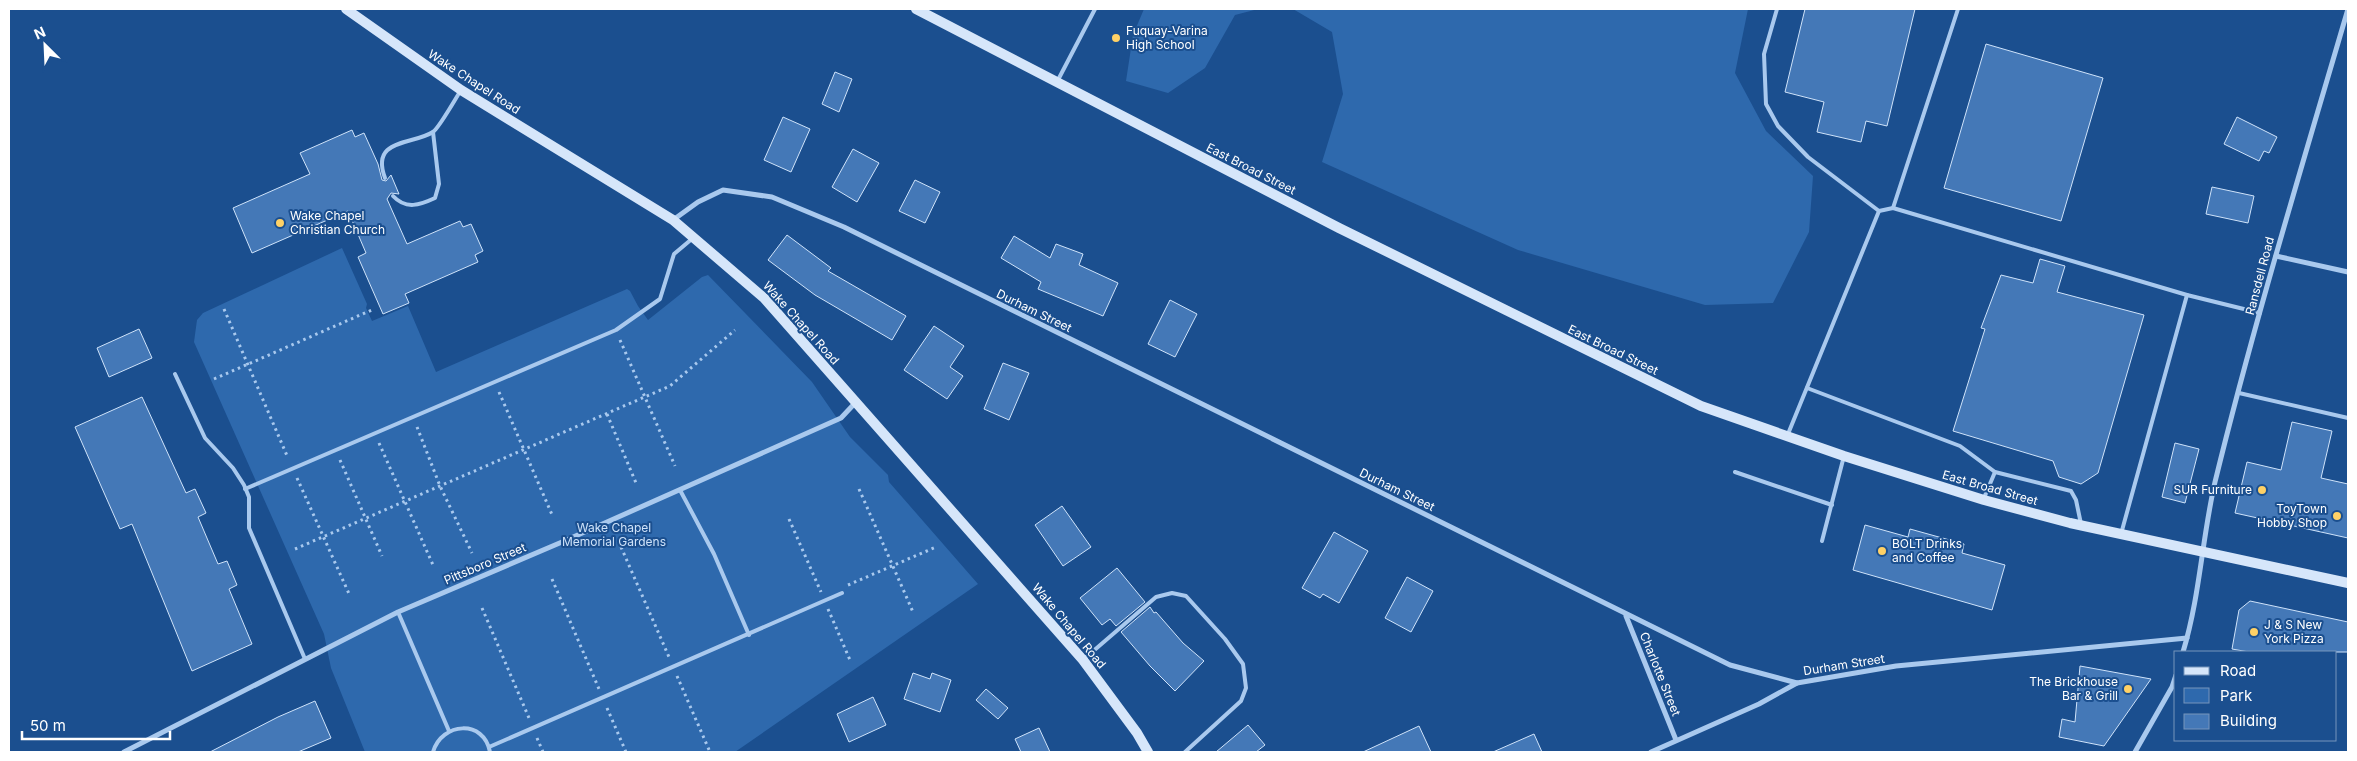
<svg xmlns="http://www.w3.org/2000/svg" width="2357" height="761" viewBox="0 0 2357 761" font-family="Inter,sans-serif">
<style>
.green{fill:#2e69ad}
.building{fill:#4478b7;stroke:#cfe3fa}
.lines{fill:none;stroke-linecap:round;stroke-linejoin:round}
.path{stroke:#a9c9ee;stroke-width:3;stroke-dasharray:2.5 4;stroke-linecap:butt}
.lane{stroke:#a9c9ee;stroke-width:4}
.street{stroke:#a9c9ee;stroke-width:5}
.secondary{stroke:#d6e6fa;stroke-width:10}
.poi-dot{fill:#ffd166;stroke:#1b4f8f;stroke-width:2}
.labels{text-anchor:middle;stroke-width:4;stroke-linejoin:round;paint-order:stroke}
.poi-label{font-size:12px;fill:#fff;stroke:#1b4f8f;text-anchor:start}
.street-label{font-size:12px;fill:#fff;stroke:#1b4f8f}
.park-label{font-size:12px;fill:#cfe3fa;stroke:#1b4f8f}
</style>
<rect width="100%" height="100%" fill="#1b4f8f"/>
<g class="green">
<polygon points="1144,9 1258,9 1235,15 1205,68 1168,93 1126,81 1133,35"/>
<polygon points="1293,9 1748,9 1735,73 1766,131 1813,176 1809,232 1773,303 1705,305 1518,250 1322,162 1343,94 1332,32"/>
<polygon points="342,248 367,304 366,308 372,321 408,306 436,372 627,289 630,291 638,306 648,320 702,277 708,275 812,382 850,437 888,475 889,482 978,584 735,752 365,752 331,668 324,634 194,342 197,320 203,313"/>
</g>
<g class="building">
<polygon points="1805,9 1915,9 1887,126 1866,121 1861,142 1817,132 1824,102 1785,92"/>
<polygon points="1986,44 2103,78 2061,221 1944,188"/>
<polygon points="835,72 852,79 839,112 822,104"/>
<polygon points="783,117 810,129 791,172 764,160"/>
<polygon points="2237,117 2277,137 2269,153 2264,151 2259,161 2224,144"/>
<polygon points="352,130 355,137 364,133 378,164 382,180 386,181 391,175 399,194 391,193 387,199 407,244 460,221 463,227 471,224 483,251 475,255 478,262 405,294 409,303 383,314 358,257 366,253 348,211 252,253 233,208 310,174 300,153"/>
<polygon points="853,149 879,163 857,202 832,187"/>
<polygon points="915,180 940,192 925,223 899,211"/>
<polygon points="2212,187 2254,196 2248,223 2206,214"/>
<polygon points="787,235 831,268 828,271 906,316 892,340 815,295 768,260"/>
<polygon points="1014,236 1050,258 1056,244 1083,254 1079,265 1118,283 1103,316 1038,289 1041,282 1001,258"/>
<polygon points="2040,259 2065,266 2057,292 2144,315 2098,473 2081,484 2059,477 2053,461 1953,431 1985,329 1981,328 2001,275 2033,283"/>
<polygon points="1170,300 1197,314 1175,357 1148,344"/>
<polygon points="934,326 964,346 950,367 963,376 947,399 904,370"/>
<polygon points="139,329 152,358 109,377 97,348"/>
<polygon points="1003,363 1029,373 1009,420 984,409"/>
<polygon points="142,397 186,493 195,489 206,513 198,517 218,564 227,561 237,585 229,589 252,644 192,671 132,524 120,529 75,427"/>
<polygon points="2292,422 2332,431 2321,478 2348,484 2348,538 2235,513 2247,462 2281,470"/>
<polygon points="2175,443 2199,449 2185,503 2162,497"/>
<polygon points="1062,506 1091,547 1063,566 1035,525"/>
<polygon points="1865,525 1908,537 1910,529 1964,544 1962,553 2005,565 1992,610 1853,570"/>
<polygon points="1334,532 1368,551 1339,603 1323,594 1320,598 1302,588"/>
<polygon points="1117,568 1145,602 1116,626 1110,619 1102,625 1080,598"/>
<polygon points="1407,577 1433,591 1411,632 1385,618"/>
<polygon points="2250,601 2348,622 2348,652 2249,652 2232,649 2239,610"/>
<polygon points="1150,607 1154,613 1156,612 1183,643 1204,661 1175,691 1150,666 1121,632"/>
<polygon points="2080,666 2151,679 2104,746 2059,737 2062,719 2075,722"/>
<polygon points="913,673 930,679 932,673 951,680 940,712 904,699"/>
<polygon points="986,689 1008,708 998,719 976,700"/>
<polygon points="873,697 886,725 849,742 837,714"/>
<polygon points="315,701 331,738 298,752 210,752 278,717"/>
<polygon points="1248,725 1265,745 1256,752 1216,752"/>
<polygon points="1419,726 1431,752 1363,752"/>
<polygon points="1039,728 1050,752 1021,752 1015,739"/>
<polygon points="1534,734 1542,752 1493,752"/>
</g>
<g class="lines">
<g class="path">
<polyline points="224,309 288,458"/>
<polyline points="620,340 675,466"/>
<polyline points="214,379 374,309"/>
<polyline points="499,392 553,517"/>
<polyline points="607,414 636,483"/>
<polyline points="417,427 440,486 472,553"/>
<polyline points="379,443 433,565"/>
<polyline points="340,460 382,556"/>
<polyline points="297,478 350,596"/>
<polyline points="859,489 913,612"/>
<polyline points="789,519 821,592"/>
<polyline points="621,547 669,657"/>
<polyline points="295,549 670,386 735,330"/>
<polyline points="552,579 599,689"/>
<polyline points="848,585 936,547"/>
<polyline points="482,608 529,718"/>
<polyline points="828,609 850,660"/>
<polyline points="677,676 710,752"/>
<polyline points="607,708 626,752"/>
<polyline points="537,738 543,752"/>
</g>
<g class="lane">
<polyline points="1777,9 1764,54 1766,104 1778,126 1808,157 1879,211"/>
<polyline points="1058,80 1095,9"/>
<path d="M385,178C370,138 413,145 433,132C439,128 456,98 461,90"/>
<path d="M393,196C406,210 420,205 435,198L439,184L433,132"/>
<polyline points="1893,208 1958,9"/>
<polyline points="175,374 205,438 233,468 244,485 249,497 249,528 305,659"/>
<polyline points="1807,388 1960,446 1995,472 2071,491 2076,500 2081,524"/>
<polyline points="2239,393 2348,418"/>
<polyline points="1788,434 1879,211 1893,208 2187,295"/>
<polyline points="1735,472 1832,505"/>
<polyline points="245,489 616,330 660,299 674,254 693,238"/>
<polyline points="680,490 714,554 749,635"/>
<polyline points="1984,498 1995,472"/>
<polyline points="2121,534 2187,295 2260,313"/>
<polyline points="1822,541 1844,456"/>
<polyline points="398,612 449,731"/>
<polyline points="1084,659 1156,597 1172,593 1186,596 1225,639 1243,664 1246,688 1241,701 1185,752"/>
<polyline points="489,747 842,593"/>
<path d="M433,752C442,722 484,719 490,752"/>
</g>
<g class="street">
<polyline points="673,220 698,202 723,190 772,197 844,227 1730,665 1797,683 1896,666 2187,638"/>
<polyline points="2276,256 2348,272"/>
<polyline points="1626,616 1676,740"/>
<path d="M2183,652C2200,596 2202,538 2215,482C2254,323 2302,166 2348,9"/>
<polyline points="124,752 398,612 562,542 841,418 856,402"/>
<polyline points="1651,752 1759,704 1797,683"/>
<polyline points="2135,752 2172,687 2176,675"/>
</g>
<g class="secondary">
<polyline points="346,9 461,90 673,220 764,298 1083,660 1137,733 1148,752"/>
<polyline points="916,9 1339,228 1701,406 1844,456 1984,500 2070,523 2348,583"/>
</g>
</g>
<g class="poi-dot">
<circle cx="1116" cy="38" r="5"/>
<circle cx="280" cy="223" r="5"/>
<circle cx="2262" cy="490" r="5"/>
<circle cx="2337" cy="516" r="5"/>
<circle cx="1882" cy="551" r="5"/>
<circle cx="2254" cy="632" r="5"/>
<circle cx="2128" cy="689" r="5"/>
</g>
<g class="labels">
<g class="poi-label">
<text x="1126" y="35">Fuquay-Varina<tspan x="1126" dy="14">High School</tspan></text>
<text x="290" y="220">Wake Chapel<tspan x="290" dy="14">Christian Church</tspan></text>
<text x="2252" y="494" text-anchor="end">SUR Furniture</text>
<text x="2327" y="513" text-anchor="end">ToyTown<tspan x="2327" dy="14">Hobby Shop</tspan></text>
<text x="1892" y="548">BOLT Drinks<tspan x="1892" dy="14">and Coffee</tspan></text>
<text x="2264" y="629">J &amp; S New<tspan x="2264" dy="14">York Pizza</tspan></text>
<text x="2118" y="686" text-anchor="end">The Brickhouse<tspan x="2118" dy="14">Bar &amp; Grill</tspan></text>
</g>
<g class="street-label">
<text transform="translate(474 82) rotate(33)" y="4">Wake Chapel Road</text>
<text transform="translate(1251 169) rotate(27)" y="4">East Broad Street</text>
<text transform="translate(2260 276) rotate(-75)" y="4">Ransdell Road</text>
<text transform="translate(1034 311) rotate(26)" y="4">Durham Street</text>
<text transform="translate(801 323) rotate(48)" y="4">Wake Chapel Road</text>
<text transform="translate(1613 350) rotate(26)" y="4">East Broad Street</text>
<text transform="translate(1990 488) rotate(16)" y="4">East Broad Street</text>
<text transform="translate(1397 490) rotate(26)" y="4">Durham Street</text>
<text transform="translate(485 564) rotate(-23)" y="4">Pittsboro Street</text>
<text transform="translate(1069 626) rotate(50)" y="4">Wake Chapel Road</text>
<text transform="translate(1844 665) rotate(-9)" y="4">Durham Street</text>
<text transform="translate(1660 674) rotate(68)" y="4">Charlotte Street</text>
</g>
<g class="park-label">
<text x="614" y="532">Wake Chapel<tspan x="614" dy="14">Memorial Gardens</tspan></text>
</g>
</g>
<rect width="2357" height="761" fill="none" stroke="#ffffff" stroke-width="20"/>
<rect x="2174" y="651" width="162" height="90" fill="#1b4f8f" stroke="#7695bc"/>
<rect x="2184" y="667" width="25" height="8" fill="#d6e6fa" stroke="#7695bc"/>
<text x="2220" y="676" font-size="15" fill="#ffffff">Road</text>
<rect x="2184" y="688" width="25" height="15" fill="#2e69ad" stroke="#7695bc"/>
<text x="2220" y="701" font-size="15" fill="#ffffff">Park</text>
<rect x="2184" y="714" width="25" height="15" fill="#4478b7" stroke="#7695bc"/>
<text x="2220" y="726" font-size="15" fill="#ffffff">Building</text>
<g transform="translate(45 45) rotate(336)" stroke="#1b4f8f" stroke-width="4" paint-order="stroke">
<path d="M0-4L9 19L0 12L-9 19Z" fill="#ffffff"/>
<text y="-8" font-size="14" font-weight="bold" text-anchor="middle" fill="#ffffff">N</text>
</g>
<path d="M22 731v8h148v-8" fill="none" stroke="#ffffff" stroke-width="2.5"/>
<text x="30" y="731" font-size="15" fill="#ffffff" stroke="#1b4f8f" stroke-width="4" paint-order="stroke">50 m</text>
</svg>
